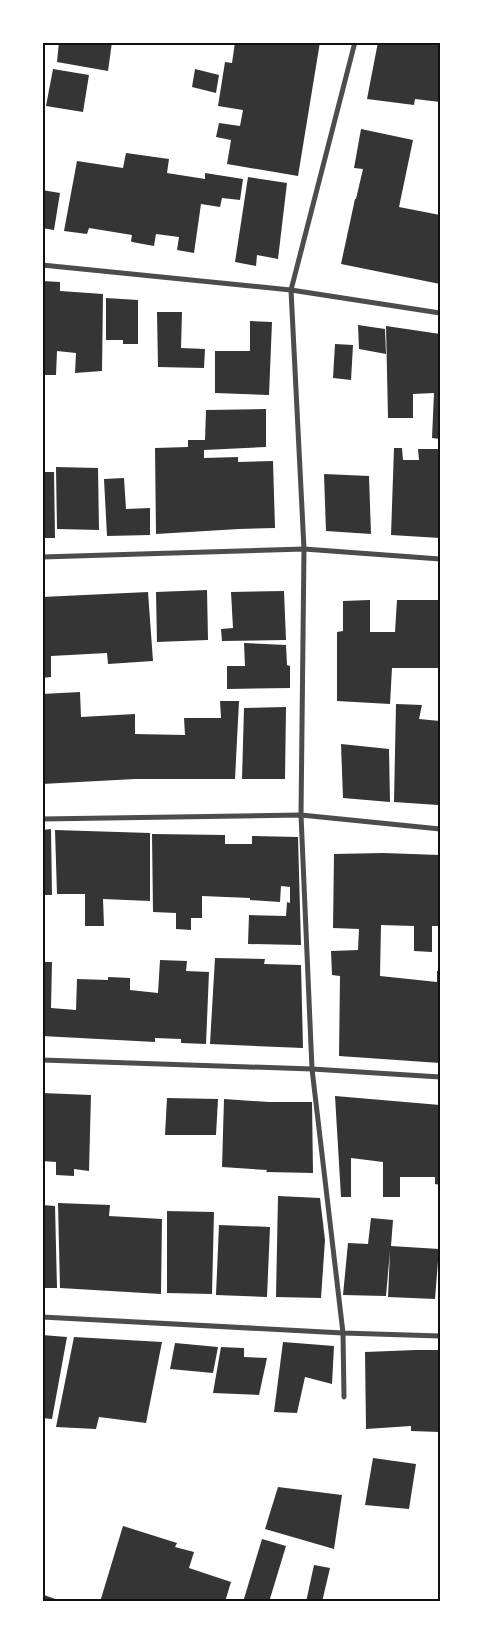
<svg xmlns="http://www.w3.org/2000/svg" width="483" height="1644" viewBox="0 0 483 1644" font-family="'Fira Sans',sans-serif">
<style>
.building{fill:#353535}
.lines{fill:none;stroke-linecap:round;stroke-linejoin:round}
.minor{stroke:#4c4c4c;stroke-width:5}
.neatline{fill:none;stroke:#111;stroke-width:2}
</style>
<rect width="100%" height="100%" fill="#fff"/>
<g class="building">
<polygon points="59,42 112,42 108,71 57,62"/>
<polygon points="235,42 320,42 298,176 227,164 231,140 216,137 219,123 240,126 243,110 218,106 225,62 232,63"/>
<polygon points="378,42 440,42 440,102 415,99 414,105 367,99"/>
<polygon points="53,69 89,75 83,112 46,106"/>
<polygon points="195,69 219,75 216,93 192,87"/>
<polygon points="361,129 413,140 399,207 440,215 439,226 440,226 440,284 341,264 355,199 356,199 363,169 354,168"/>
<polygon points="126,153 169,159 167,173 205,179 205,173 243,179 240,200 222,198 220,207 201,204 194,253 177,250 179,237 156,234 154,246 132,242 131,241 132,235 89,228 87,234 64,231 77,161 123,168"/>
<polygon points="248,177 287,183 278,259 257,255 256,266 235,262"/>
<polygon points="42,190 60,193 54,230 42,228"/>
<polygon points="42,281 60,282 60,291 103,294 102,371 75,373 76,353 57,351 56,375 42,375"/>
<polygon points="106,298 138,300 138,344 123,344 123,340 106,340"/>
<polygon points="157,312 182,312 181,348 205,349 204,368 158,367"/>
<polygon points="250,321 272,322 269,395 215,393 215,351 250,351"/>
<polygon points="358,325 385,329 386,354 359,349"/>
<polygon points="386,326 440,334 440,439 432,438 434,393 413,394 413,418 388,418"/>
<polygon points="335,344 353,345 351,380 333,378"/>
<polygon points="266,409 266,447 204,450 204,458 238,457 238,462 273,461 275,528 239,529 156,534 155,448 188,447 188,440 205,440 206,410"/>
<polygon points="394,448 402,448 403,460 419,460 418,449 440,449 440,538 391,535"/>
<polygon points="56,467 98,468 99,530 57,529"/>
<polygon points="42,472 54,472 55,538 42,538"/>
<polygon points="324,474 369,476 371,534 326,531"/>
<polygon points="124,478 126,509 150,508 150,535 107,536 104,479"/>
<polygon points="207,590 208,640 157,642 156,592"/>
<polygon points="284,591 286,640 222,641 221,629 233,628 231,592"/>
<polygon points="148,592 153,661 108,664 107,653 51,656 51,677 42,678 42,597"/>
<polygon points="370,600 370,632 395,632 397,600 440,600 440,668 392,668 390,704 337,701 337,632 343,631 343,601"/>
<polygon points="244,643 286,645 287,665 290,666 290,688 227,689 227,666 245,666"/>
<polygon points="80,692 81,717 135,714 135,734 185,735 184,718 221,718 220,701 239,701 235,779 135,779 42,784 42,694"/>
<polygon points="396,704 422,705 419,719 440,721 440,799 438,799 438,805 394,802"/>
<polygon points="286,707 285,779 242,779 244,708"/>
<polygon points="341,744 389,749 390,802 343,798"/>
<polygon points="51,829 52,895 42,895 42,830"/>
<polygon points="55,830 150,833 150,901 103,899 104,926 85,926 85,894 57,894"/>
<polygon points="152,834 225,835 225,844 252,844 252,836 298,837 301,945 248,944 249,915 286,916 287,902 290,903 290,887 281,886 280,902 250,900 250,898 202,896 202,918 191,918 191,930 176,929 176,913 153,912"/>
<polygon points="383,853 440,855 440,926 432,926 432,952 414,951 414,926 381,925 380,976 437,982 437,971 440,971 440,1063 339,1056 340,976 332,975 331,951 358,950 359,929 333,928 334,854"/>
<polygon points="215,958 265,959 264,964 301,965 303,1048 210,1044"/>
<polygon points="160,960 187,961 186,971 209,972 206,1044 181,1043 181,1039 155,1038 155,1042 42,1036 42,962 52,962 51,1008 76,1010 77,979 108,980 108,977 130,978 130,990 158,993"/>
<polygon points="42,1093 91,1095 89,1171 74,1169 74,1176 56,1175 56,1162 42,1161"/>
<polygon points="335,1096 440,1105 440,1185 435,1184 435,1177 400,1177 400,1197 383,1197 383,1162 351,1158 351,1197 341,1197"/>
<polygon points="167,1098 218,1099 216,1135 165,1135"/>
<polygon points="224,1099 269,1102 312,1102 313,1173 266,1172 267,1170 222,1167"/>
<polygon points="278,1196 320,1198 325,1240 321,1298 276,1297"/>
<polygon points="58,1203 110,1205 109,1216 162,1219 161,1294 60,1288"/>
<polygon points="42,1205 55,1206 57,1288 42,1288"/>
<polygon points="167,1211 214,1212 212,1294 167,1293"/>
<polygon points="371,1218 393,1220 391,1246 439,1249 435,1299 388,1297 390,1251 386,1296 343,1295 348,1243 368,1244"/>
<polygon points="219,1225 270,1227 267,1297 216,1295"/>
<polygon points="42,1335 67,1337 52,1419 42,1418"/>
<polygon points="74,1337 162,1342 146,1423 99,1417 96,1429 56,1427"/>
<polygon points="283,1342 334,1346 332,1384 305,1377 297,1413 274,1412"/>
<polygon points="175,1343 218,1347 213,1373 170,1369"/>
<polygon points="221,1347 243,1348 244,1348 244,1357 267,1358 259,1395 213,1393"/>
<polygon points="416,1350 440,1350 440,1432 411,1431 411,1426 366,1429 365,1352"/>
<polygon points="373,1458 416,1464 409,1509 365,1505"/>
<polygon points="278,1487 342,1495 334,1549 265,1529"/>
<polygon points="123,1526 177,1543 175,1547 194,1552 189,1568 231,1582 225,1602 100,1602"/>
<polygon points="262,1539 286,1546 269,1602 243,1602"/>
<polygon points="314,1565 330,1568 322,1602 306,1602"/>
<polygon points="44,1595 61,1601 61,1602 42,1602"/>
</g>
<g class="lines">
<g class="minor">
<polyline points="42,265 291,290 440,313"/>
<polyline points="42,557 304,549 440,559"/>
<polyline points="42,819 301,815 440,829"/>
<polyline points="42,1060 312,1069 440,1077"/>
<polyline points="42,1317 343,1333 440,1336"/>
<polyline points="344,1397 343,1333 312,1069 301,815 304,549 291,290 355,42"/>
</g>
</g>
<rect width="483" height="1644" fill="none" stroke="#ffffff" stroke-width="88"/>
<rect x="44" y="44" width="395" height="1556" class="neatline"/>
</svg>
